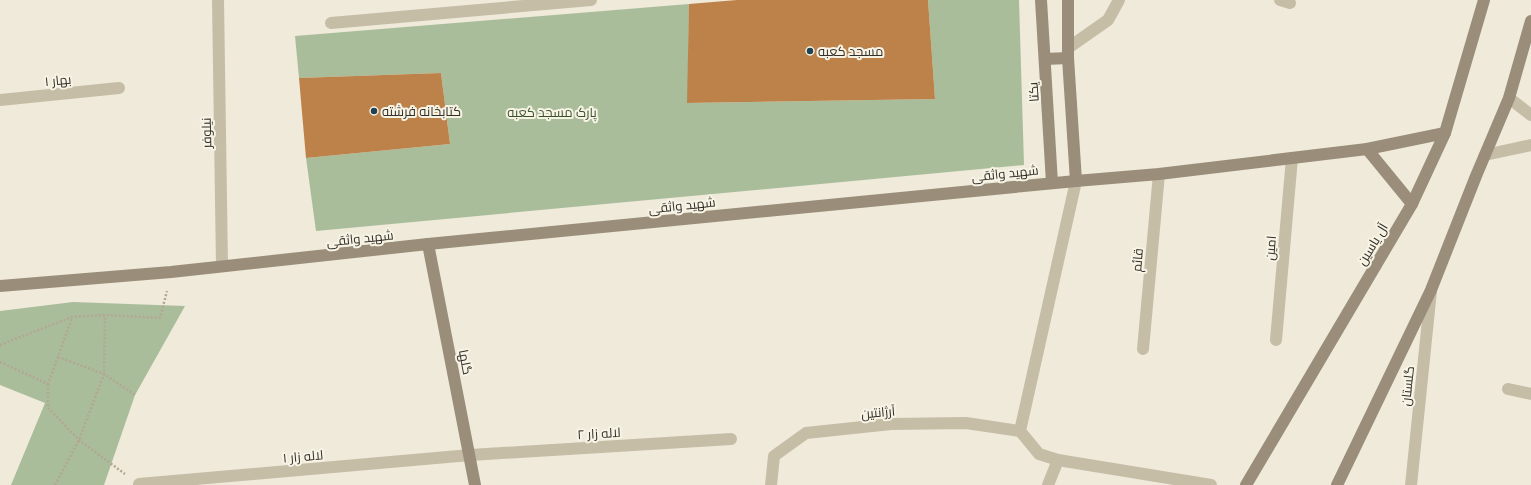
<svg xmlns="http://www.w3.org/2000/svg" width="1531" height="485" viewBox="0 0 1531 485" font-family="'Nunito Sans',Cairo,sans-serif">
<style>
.green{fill:#aabd9b}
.building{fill:#bd824a}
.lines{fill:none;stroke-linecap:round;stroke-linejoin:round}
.path{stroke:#b2a791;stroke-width:2.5;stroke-dasharray:2 2;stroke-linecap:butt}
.lane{stroke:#c6bda7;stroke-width:12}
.street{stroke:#c6bda7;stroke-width:12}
.secondary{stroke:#9a8d79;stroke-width:12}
.poi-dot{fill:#204252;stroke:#f7f4e6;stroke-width:1.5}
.labels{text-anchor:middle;stroke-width:4;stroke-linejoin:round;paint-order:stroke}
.poi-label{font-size:13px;fill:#332e27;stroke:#f7f4e6;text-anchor:start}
.street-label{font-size:13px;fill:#332e27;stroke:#f7f4e6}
.park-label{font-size:13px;fill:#3a502d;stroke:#f7f4e6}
</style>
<rect width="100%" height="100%" fill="#efeada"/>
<g class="green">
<polygon points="928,0 1019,0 1024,165 316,231 306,158 450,144 441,73 299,78 295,36 689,4 688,103 935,99"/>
<polygon points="73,302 185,306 135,395 104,485 11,485 45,403 0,385 0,311"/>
</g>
<g class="building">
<polygon points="737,0 928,0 935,99 687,103 689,4"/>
<polygon points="441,73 450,144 306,158 299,78"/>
</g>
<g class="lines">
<g class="path">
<polyline points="0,345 72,317 105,315 160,318 167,291"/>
<polyline points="58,357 104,374 135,395"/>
<polyline points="0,362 48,384 72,318"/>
<polyline points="48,384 48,408 79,440 125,474"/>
<polyline points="55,485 79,440 104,374 105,315"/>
</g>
<polyline class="lane" points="1048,485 1058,460"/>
<g class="street">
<polyline points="218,0 222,266"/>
<polyline points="1280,0 1290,3"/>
<polyline points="331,23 591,0"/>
<polyline points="1068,48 1108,20 1119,0"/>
<polyline points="1509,98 1531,115"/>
<polyline points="0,100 119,88"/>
<polyline points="1485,155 1531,145"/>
<polyline points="1276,340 1292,158"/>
<polyline points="1143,349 1159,174"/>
<polyline points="1508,389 1531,394"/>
<polyline points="1020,431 1076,181"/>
<polyline points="139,484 470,455 731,439"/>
<polyline points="771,485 774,456 806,433 891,424 966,423 1020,431 1039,454 1058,460 1211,485"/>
<polyline points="1411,485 1431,291"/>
</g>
<g class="secondary">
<polyline points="1041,0 1052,183"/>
<polyline points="1068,0 1068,58 1076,181"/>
<polyline points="1045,59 1068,58"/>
<polyline points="1367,149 1412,204"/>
<polyline points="428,244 475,485"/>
<polyline points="0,286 171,272 428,244 1076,181 1159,174 1367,149 1445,133"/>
<polyline points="1246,485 1412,204 1445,133 1484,0"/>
<polyline points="1337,485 1431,290 1476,176 1509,98 1531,21"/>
</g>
</g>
<g class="poi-dot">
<circle cx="810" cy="51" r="4"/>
<circle cx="374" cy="111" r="4"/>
</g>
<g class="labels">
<g class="poi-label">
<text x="818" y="56">مسجد کعبه</text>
<text x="382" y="116">کتابخانه فرشته</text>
</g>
<g class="street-label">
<text transform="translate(58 80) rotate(-6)" y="5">بهار ۱</text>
<text transform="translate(1033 92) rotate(-94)" y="5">یکتا</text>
<text transform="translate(206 133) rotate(-91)" y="5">نیلوفر</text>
<text transform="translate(1005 173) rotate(-6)" y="5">شهید واثقی</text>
<text transform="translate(682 205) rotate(-6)" y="5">شهید واثقی</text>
<text transform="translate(360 238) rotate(-6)" y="5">شهید واثقی</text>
<text transform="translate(1372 244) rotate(-59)" y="5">آل یاسین</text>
<text transform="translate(1270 248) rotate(-85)" y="5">امین</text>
<text transform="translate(1137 260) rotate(-85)" y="5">قائم</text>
<text transform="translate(466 362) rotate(79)" y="5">گلها</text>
<text transform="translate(1407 386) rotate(-84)" y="5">گلستان</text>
<text transform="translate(878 412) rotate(-5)" y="5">آرژانتین</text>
<text transform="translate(599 433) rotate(-3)" y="5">لاله زار ۲</text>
<text transform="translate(303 456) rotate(-5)" y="5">لاله زار ۱</text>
</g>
<g class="park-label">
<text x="552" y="117">پارک مسجد کعبه</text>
</g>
</g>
</svg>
